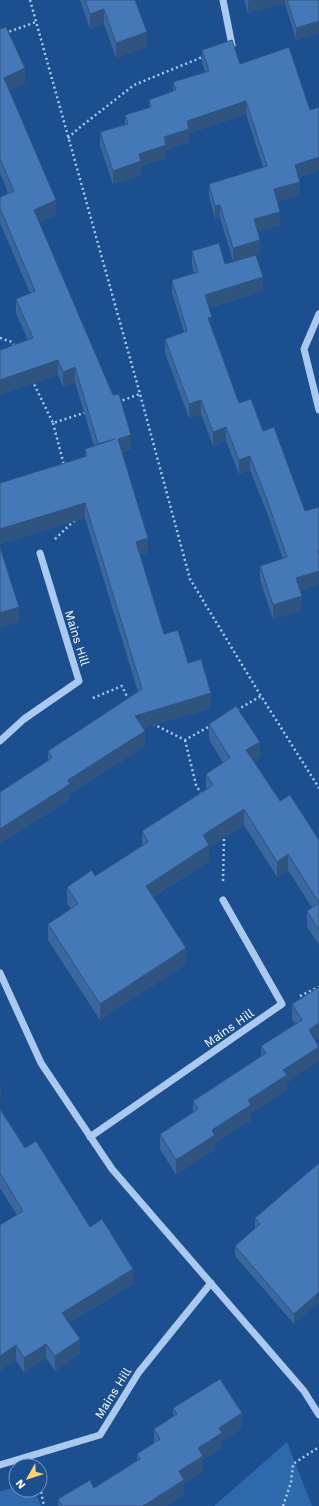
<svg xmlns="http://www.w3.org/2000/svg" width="319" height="1506" viewBox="0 0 319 1506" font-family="'Work Sans',sans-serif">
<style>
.green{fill:#2e69ad}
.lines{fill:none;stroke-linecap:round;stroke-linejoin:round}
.path{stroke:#a9c9ee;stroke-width:2.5;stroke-dasharray:2 3;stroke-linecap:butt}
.minor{stroke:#a9c9ee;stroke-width:7}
.wall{fill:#3a679d}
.shaded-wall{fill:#305480}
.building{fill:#4478b7;stroke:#305480}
.labels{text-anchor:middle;stroke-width:4;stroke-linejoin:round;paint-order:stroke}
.street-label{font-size:12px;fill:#fff;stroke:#1b4f8f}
</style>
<rect width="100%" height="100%" fill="#1b4f8f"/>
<g class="green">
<polygon points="287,1442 312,1506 214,1506"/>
<polygon points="16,1486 16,1490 34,1490 41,1506 0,1506 0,1492"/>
</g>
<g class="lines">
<g class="path">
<polyline points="30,0 140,394 190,579 261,696 319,788"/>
<polyline points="0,35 36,22"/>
<polyline points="68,138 79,128 134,85 205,56"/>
<polyline points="0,338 12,342 15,347"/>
<polyline points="32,380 53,423 87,412"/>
<polyline points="118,402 140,394"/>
<polyline points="53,423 64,465"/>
<polyline points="55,539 76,519"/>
<polyline points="93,698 122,686 129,701"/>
<polyline points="237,710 261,696"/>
<polyline points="153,724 185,740 210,726"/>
<polyline points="185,740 196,785 202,795"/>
<polyline points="223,881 224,838"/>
<polyline points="300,996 319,987"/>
<polyline points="40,1487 44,1506"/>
<polyline points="283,1506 291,1482 293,1464 319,1447"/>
</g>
<g class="minor">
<polyline points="223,0 232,45"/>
<polyline points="319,314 304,349 319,410"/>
<polyline points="0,741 24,719 79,681 40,553"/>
<polyline points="0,973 41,1063 112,1169 304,1391 319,1415"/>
<polyline points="90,1137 282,1004 223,900"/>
<polyline points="0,1465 100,1435 139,1372 211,1283"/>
</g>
</g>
<g class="wall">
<polygon points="80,0 135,0 147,47 116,58 104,24 90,29"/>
<polygon points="244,0 319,0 319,33 296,40 285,3 248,13"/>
<polygon points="0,29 25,83 9,90 56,215 39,222 131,449 122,452 148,552 140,555 164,634 188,663 211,708 143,728 145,746 70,794 70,799 0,844 0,792 48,761 48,751 138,692 85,518 0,544 85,457 85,449 94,446 75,382 63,387 58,375 28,340 16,313 16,299 30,293 0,223 0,197 8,193 0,173"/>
<polygon points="202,50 240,64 310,110 319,107 319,170 299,177 300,195 277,201 280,225 258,231 260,253 233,261 220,218 215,219 209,197 209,184 263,167 246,114 189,133 189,142 166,150 166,158 141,166 141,175 113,184 100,146 100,132 125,124 125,115 149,108 149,100 173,91 173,82 205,72 202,63"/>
<polygon points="192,251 225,264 263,291 209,308 212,329 239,403 263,431 305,511 319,507 319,584 300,591 302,610 273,619 260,580 260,566 283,559 267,513 250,470 239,474 226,441 213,446 201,414 189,418 165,353 165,339 184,332 172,293 172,280 194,273 192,265"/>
<polygon points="209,724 260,757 254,761 280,801 319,840 319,945 307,927 307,911 312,908 288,870 277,877 244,825 209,847 209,861 153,897 186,964 100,1020 48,940 48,924 71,909 67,903 67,887 95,876 142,846 142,831 206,790 206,774 223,763 209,739"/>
<polygon points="319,987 319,1038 315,1040 287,1083 287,1090 251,1113 251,1120 215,1143 215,1149 176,1175 160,1149 160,1134 193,1113 193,1101 261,1056 261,1046 295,1024 292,1019 292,1004"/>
<polygon points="0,1109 25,1148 90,1227 133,1284 69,1323 80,1354 55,1371 46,1358 24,1373 16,1360 0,1370 0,1225 17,1215 0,1188"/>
<polygon points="319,1163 294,1324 235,1256 235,1246 255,1229 255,1218"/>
<polygon points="173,1408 242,1428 222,1441 222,1448 203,1459 203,1471 184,1483 184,1495 166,1506 58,1506 58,1499 94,1488 137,1461 137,1454 154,1443 154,1429 173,1417"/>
</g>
<g class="shaded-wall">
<polygon points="251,0 285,0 285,3 248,13 248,1"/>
<polygon points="104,9 104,24 90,29 90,14"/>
<polygon points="319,21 319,33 296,40 296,28"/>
<polygon points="147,32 147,47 116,58 116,43"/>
<polygon points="25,68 25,83 4,93 4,78"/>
<polygon points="246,101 246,114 189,133 189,142 166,150 166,158 141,166 141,175 113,184 113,171 187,121"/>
<polygon points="319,157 319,170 295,178 295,165"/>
<polygon points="300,182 300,195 274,202 274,189"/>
<polygon points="56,200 56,215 34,224 34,210"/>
<polygon points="220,205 220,218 215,219 215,206"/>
<polygon points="280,212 280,225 254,232 254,219"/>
<polygon points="260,240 260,253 233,261 233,248"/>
<polygon points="263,277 263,291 205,309 205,295"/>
<polygon points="212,317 212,331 208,318"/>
<polygon points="58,360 58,375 0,395 0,380"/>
<polygon points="75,367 75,382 63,387 63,372"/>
<polygon points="201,400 201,414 189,418 189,404"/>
<polygon points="226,427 226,441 213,446 213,432"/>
<polygon points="131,435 131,449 118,453 118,439"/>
<polygon points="250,456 250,470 239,474 239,460"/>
<polygon points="85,503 85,518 0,544 0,529"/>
<polygon points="148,538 148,552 136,556 136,542"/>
<polygon points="319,571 319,584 296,592 296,578"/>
<polygon points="302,596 302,610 273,619 273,605"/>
<polygon points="19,607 19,622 0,628 0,613"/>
<polygon points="211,693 211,708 135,731 135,716"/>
<polygon points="145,731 145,746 70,794 70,799 0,844 0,829 68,780"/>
<polygon points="260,742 260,757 246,766 246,750"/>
<polygon points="244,809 244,825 209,847 209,861 146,901 146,886 203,835"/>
<polygon points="288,854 288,870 277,877 277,862"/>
<polygon points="186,948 186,964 100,1020 100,1004"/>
<polygon points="319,1023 319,1038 309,1044 309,1030"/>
<polygon points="319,1047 319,1061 287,1083 287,1090 251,1113 251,1120 215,1143 215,1149 176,1175 176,1160 283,1070"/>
<polygon points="0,1085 1,1085 1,1099 0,1100"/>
<polygon points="133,1269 133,1284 62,1327 62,1313"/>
<polygon points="319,1292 319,1302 294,1324 294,1314"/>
<polygon points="80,1339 80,1354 55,1371 55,1356"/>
<polygon points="46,1344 46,1358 24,1373 24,1358"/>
<polygon points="16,1345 16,1360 0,1370 0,1356"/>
<polygon points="242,1413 242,1428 222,1441 222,1448 203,1459 203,1471 184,1483 184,1495 166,1506 143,1506 179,1471 198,1448 219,1428"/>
</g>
<g class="building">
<polygon points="85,0 135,0 147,32 116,43 104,9 90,14"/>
<polygon points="287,0 319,0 319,21 296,28"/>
<polygon points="6,27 25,68 4,78 56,200 34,210 113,395 119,394 131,435 118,439 148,538 136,542 164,634 178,630 188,663 201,659 211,693 135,716 145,731 68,780 70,784 0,829 0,792 52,758 48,751 142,689 85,503 0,529 0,483 87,456 85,449 115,439 98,444 75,367 63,372 58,360 0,380 0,350 33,338 16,299 35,291 0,208 0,197 14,191 0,159 0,29"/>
<polygon points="232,40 240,64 289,47 310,110 319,107 319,157 295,165 300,182 274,189 280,212 254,219 260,240 233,248 220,205 215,206 209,184 267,166 246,101 187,121 189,129 164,137 166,145 139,154 141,161 113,171 100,132 128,124 125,115 151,107 149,100 176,90 173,82 209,71 202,50"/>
<polygon points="219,243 225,264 256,255 263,277 205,295 212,317 208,318 239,403 251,399 263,431 274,427 305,511 319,507 319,551 318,551 319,555 319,571 296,578 302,596 273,605 260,566 287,557 267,500 250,456 239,460 226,427 213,432 201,400 189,404 165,339 187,331 172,280 198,272 192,251"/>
<polygon points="0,547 19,607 0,613"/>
<polygon points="236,706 260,742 246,750 280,801 290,795 319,840 319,903 288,854 277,862 244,809 203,835 209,845 146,886 186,948 100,1004 48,924 78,904 67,887 92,870 95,876 148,842 142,831 213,785 206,774 230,758 209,724"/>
<polygon points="319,903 319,930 307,911"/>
<polygon points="319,987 319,1023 309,1030 319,1047 283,1070 287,1075 248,1100 251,1105 212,1130 215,1135 176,1160 160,1134 198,1109 193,1101 266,1053 261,1046 302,1020 292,1004"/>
<polygon points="0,1109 25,1148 36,1141 90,1227 102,1219 133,1269 62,1313 80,1339 55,1356 46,1344 24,1358 16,1345 0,1356 0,1225 23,1211 0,1173"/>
<polygon points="319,1163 319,1292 294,1314 235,1246 260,1224 255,1218"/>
<polygon points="220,1379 242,1413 219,1428 222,1433 198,1448 203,1456 179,1471 184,1480 143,1506 62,1506 58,1499 90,1480 94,1488 140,1459 137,1454 160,1439 154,1429 177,1414 173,1408"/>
</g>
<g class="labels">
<g class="street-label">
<text transform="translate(77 638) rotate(73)" y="4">Mains Hill</text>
<text transform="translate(229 1028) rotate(-35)" y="4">Mains Hill</text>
<text transform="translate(113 1393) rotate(-58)" y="4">Mains Hill</text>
</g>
</g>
<g transform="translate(28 1478) rotate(231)"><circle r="19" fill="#1b4f8f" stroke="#7695bc"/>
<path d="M0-3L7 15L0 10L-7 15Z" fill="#ffd166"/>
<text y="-6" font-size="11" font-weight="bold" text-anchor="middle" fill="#ffffff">N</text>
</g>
</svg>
